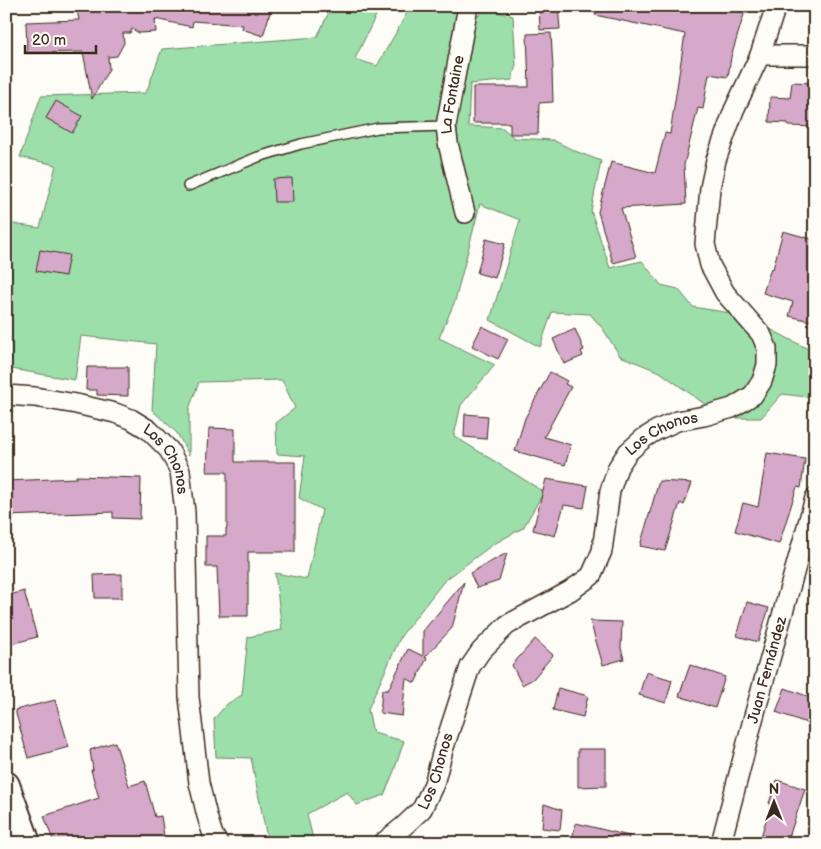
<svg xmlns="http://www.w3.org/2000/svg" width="821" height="849" viewBox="0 0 821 849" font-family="'Balsamiq Sans',sans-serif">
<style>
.green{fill:#9ddfaa;stroke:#6c8464}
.building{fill:#d6a8c9;stroke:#3b2a1e}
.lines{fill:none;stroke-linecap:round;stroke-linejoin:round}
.lane-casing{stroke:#3b2a1e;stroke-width:12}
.street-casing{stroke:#3b2a1e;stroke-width:22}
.secondary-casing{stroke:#3b2a1e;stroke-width:30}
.lane{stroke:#fdfcf7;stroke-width:9}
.street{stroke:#fdfcf7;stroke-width:19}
.secondary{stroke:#fdfcf7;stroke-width:26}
.labels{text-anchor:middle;stroke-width:5;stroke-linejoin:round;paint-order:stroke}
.street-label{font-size:15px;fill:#3b2a1e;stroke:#fdfcf7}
</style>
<rect width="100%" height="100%" fill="#fdfcf7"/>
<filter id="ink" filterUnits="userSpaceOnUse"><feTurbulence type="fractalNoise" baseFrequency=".02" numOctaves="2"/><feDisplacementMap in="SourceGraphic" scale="10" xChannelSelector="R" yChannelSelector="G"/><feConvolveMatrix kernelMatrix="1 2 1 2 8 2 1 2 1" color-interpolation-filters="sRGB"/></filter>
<g filter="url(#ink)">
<polygon class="green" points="332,6 379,6 379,9 355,59 377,66 411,6 450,6 479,16 482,6 498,6 498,12 513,16 516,65 512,80 470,84 468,126 503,128 514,138 553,140 575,151 601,161 591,211 610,268 642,261 661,285 678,289 693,307 724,312 757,322 810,350 815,357 815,398 782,394 761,418 724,418 660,372 620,356 603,329 590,314 552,312 540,347 490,320 520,220 480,204 455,301 439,338 495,365 461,405 454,436 544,492 523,528 492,545 444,581 401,636 368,709 373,733 404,741 394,771 384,795 357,805 347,792 307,814 314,843 268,843 251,758 216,757 214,719 227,704 242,695 248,637 282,630 275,573 307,579 322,510 299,498 305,456 277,454 276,423 295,408 282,380 199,382 189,409 189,455 177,433 152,410 156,344 81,336 75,380 6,368 6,223 40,228 56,165 20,157 41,96 146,93 162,49 317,37"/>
<g class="building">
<polygon points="76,6 272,6 263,36 242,29 243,25 193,21 192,27 155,19 156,32 139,33 132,29 130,33 123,33 124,43 117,56 108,57 109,69 92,99 83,52 27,53 26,22 79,20"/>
<polygon points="539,6 558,6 560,29 540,30"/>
<polygon points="596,6 731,6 745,11 731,57 728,77 709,74 703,109 698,108 684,165 686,204 621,208 636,257 613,263 598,212 611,162 655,173 665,133 670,134 685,34 595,15"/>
<polygon points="551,33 553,69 552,70 553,102 539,103 538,134 510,134 510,123 473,123 473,87 529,87 527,34"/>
<polygon points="792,82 815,83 815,127 788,126 788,123 769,122 770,97 790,98"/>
<polygon points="56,101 82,116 72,133 46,118"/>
<polygon points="292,178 293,202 274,202 273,179"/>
<polygon points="783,231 815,240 815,322 789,316 793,302 763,293 771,268 773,269"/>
<polygon points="486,239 505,244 495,278 477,273"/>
<polygon points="40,250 69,255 65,276 36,271"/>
<polygon points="482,326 508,339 498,359 472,346"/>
<polygon points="575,329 584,350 581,351 583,356 564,364 553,339"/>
<polygon points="87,367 128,367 128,396 97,395 97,390 86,390"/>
<polygon points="550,372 567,381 565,384 571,387 544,437 571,445 565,465 515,451 525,418"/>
<polygon points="465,414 488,416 486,439 464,437"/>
<polygon points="209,428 235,429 235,462 295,462 295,552 248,552 248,616 219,616 217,567 206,567 206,536 226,536 226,528 227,528 227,472 207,472"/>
<polygon points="767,453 805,459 801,488 797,487 779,544 735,531 743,503 758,507"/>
<polygon points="76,476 141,478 140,519 113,518 113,512 6,516 6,481 76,478"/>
<polygon points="546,479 588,486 584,508 564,505 555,536 533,530"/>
<polygon points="659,481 692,483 684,505 680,503 665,551 640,546"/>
<polygon points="507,553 499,581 477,588 470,573"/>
<polygon points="122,574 122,598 95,598 94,575"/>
<polygon points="464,582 452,628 425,657 427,658 415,683 406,678 402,716 380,713 382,690 388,690 408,649 423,656 423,631"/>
<polygon points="24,591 37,637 11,644 6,628 6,596"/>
<polygon points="747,602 769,608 758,642 737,636"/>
<polygon points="590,621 622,622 621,648 624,659 603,665"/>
<polygon points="535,639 553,655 533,679 522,685 512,665"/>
<polygon points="690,665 725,677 715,708 679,696"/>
<polygon points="646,672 672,680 666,703 639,695"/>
<polygon points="558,688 588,696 583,717 553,710"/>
<polygon points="785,688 815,699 815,726 776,712"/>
<polygon points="55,700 69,747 28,758 15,710"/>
<polygon points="115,742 129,786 145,781 155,817 161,816 165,843 54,843 44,816 99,798 91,770 93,770 90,750"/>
<polygon points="578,749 606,749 606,786 578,787"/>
<polygon points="777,780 805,789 787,843 759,843 771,804 769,803"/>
<polygon points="544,804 562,810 560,830 542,828"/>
<polygon points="576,823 629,836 628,843 571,843"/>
</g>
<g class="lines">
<g class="lane-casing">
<polyline id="lane" points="188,186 258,157 301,144 378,128 446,126"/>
</g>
<g class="street-casing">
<g id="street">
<polyline points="760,55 815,55"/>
<path id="s1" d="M465,213L448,143L446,126L468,6"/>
<path id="s2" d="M6,395L35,397L76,404L115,413L131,419L149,430L169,450L180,471L185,512L189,697L199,783L207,816L213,835L218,843"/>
<path id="s3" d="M383,843L404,826L422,809L434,784L443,750L470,667L481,651L507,625L570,591L591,576L602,551L610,491L618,467L628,452L644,438L657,430L677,421L704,416L732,408L753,395L762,381L767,365V348L761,334L725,293L710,265L705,244L710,188L716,160L734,110L760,55L776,6"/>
<path id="s4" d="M721,843L754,716L815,498"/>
</g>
</g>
<g class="secondary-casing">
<polyline id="secondary" points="6,785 27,843"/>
</g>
<use href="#lane" class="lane"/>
<use href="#street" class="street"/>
<use href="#secondary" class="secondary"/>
</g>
</g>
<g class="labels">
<g class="street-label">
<text dy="5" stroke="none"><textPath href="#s1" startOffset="121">La Fontaine</textPath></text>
<text dy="5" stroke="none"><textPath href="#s3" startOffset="526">Los Chonos</textPath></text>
<text dy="5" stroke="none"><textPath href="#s2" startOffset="184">Los Chonos</textPath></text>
<text dy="5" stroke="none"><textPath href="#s4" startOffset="179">Juan Fernández</textPath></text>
<text dy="5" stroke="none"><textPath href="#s3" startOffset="92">Los Chonos</textPath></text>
</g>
</g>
<rect width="821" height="849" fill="none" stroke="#fdfcf7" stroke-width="25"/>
<rect x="12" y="12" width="796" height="824" fill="none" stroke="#3b2a1e" stroke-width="2" filter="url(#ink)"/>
<g transform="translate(774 802)" stroke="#fdfcf7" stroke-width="4" paint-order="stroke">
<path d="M0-4L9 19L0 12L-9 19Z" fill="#3b2a1e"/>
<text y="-8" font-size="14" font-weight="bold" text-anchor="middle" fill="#3b2a1e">N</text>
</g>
<path d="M25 45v8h71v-8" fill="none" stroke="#3b2a1e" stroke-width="2.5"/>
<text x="32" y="45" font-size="15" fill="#3b2a1e" stroke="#fdfcf7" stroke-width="4" paint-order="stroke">20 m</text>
</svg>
